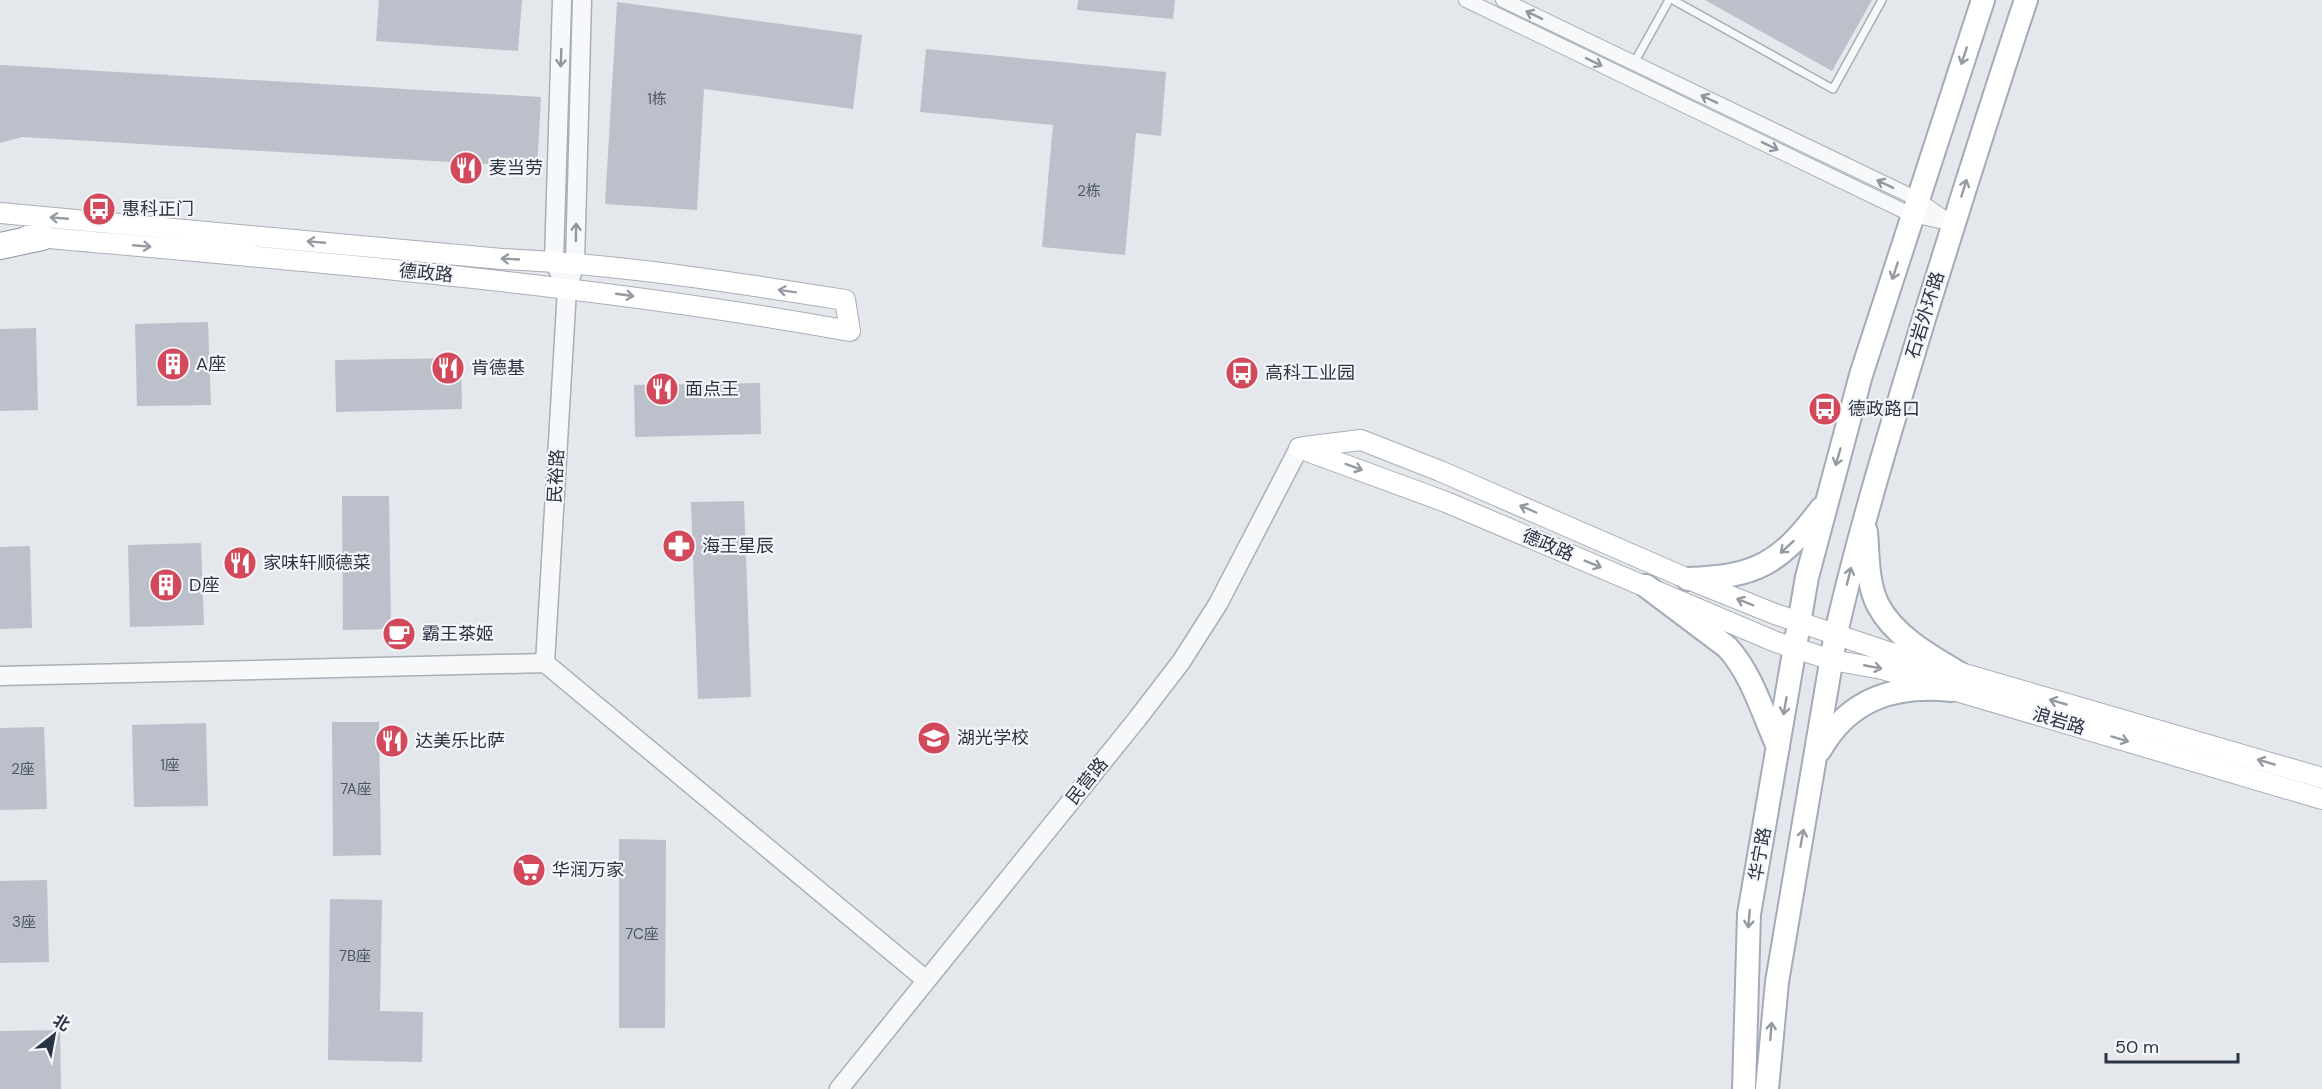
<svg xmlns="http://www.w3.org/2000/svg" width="2322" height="1089" viewBox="0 0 2322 1089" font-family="'DM Sans','Noto Sans SC',sans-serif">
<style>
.building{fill:#bbc0ca}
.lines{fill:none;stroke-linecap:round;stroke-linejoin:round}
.service-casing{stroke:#a9aeb7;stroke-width:10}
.minor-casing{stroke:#a9aeb7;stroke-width:16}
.tertiary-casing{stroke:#a9aeb7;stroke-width:21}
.secondary-casing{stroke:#a9aeb7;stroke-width:22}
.primary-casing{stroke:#a3abb8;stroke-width:26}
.motorway-casing{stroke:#8b94a3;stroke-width:28}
.service{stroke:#f7f8fa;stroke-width:7}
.minor{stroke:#f7f8fa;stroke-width:14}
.tertiary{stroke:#f7f8fa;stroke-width:18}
.secondary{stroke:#fff;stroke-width:20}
.primary{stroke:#fff;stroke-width:22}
.motorway{stroke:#fff;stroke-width:26}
.oneway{stroke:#9196a0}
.oneway2{stroke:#959aa2}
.labels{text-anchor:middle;stroke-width:4.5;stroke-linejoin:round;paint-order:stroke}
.number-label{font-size:15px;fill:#4f5766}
.poi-label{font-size:18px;fill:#2b3445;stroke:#f4f6f9;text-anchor:start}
.street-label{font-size:18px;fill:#2b3445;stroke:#f4f6f9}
</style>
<rect width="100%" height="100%" fill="#e4e7ec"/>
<g class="building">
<polygon points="379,0 522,0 518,51 376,41"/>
<polygon points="1078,0 1175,0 1173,19 1077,10"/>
<polygon points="1705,0 1872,0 1832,71"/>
<polygon points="617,2 862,35 853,109 704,89 697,210 605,204"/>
<polygon points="926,49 1166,72 1161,136 1136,133 1125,255 1042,247 1053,125 920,112"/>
<polygon points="0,65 541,97 537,167 22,137 0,143"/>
<polygon points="208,322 211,405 137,406 135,324"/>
<polygon points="36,328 38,410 0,411 0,329"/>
<polygon points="461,358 462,409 336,412 335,360"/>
<polygon points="760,383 761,434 635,437 634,385"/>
<polygon points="342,496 389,496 391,629 343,630"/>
<polygon points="744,501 751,697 698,699 691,502"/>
<polygon points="201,543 204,625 130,627 128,545"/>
<polygon points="30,546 32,628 0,629 0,547"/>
<polygon points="332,722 379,722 381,855 333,856"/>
<polygon points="206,723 208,806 134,807 132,725"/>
<polygon points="44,727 47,809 0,810 0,728"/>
<polygon points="619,839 666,840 665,1028 619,1028"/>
<polygon points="47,880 49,962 0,963 0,881"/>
<polygon points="330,899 382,900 380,1011 423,1012 422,1062 328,1060"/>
<polygon points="60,1030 61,1089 0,1089 0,1031"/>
</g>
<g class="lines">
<g class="service-casing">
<g id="service">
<polyline points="1673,0 1833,89 1882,0"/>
<polyline points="1634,63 1669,0"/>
</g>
</g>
<g class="minor-casing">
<g id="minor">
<polyline points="1466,0 1912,215 1953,224"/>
<polyline points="1503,0 1917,199 1947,220"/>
</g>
</g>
<g class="tertiary-casing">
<g id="tertiary">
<polyline points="560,274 554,261 562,0"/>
<polyline points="545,663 567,289 575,263 582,0"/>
<polyline points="0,676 545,663 926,980"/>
<polyline points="839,1089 1138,718 1181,662 1218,604 1299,448"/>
</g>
</g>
<g class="secondary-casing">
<g id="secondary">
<path d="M0,213L502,259C617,264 732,282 845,300L850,331C578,282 302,261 27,236"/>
<polyline points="1304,447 1361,440 1440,471 1688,579 1775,614 1882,650 2322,778"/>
<polyline points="1299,448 1446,502 1776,642 1832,660 1882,669 2322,799"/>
</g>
</g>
<g class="primary-casing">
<g id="primary">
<path d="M1866,532C1868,555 1867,584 1878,605C1894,636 1930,656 1959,673"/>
<path d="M1688,579C1757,577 1780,563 1821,509"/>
<path d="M1646,586L1727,647C1752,674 1763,714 1778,747"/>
<path d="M1820,750C1849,698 1896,684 1952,690"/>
<polyline points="1744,1089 1749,914 1807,577 1861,375 1983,0"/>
<path d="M1767,1089L1777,982L1836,633C1860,528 1892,425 1923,322C1957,214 1990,107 2026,0"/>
</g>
</g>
<g class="motorway-casing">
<polyline id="motorway" points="0,246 42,237"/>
</g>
<use href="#service" class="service"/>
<use href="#minor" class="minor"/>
<use href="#tertiary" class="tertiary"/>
<use href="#secondary" class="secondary"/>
<use href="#primary" class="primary"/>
<use href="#motorway" class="motorway"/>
</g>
<defs><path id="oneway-shaft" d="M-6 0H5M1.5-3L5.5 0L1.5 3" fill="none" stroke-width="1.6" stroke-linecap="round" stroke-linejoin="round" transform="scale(1.5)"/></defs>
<g class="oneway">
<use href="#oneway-shaft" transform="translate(1534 15) rotate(-154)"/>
<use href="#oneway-shaft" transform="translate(561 58) rotate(92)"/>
<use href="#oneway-shaft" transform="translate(1594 62) rotate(26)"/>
<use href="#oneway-shaft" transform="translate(1709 99) rotate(-154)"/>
<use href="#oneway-shaft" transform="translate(1770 146) rotate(26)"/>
<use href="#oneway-shaft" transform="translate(1885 184) rotate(-154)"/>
<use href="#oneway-shaft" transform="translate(576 232) rotate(-89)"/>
</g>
<g class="oneway2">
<use href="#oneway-shaft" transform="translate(1964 56) rotate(108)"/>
<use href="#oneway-shaft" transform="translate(1964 188) rotate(-73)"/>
<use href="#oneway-shaft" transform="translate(59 218) rotate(-175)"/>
<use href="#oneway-shaft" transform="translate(316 242) rotate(-175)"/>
<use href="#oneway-shaft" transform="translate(142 246) rotate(5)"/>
<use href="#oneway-shaft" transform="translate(510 259) rotate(-177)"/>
<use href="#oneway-shaft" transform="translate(1895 271) rotate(108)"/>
<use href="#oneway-shaft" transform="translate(787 291) rotate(-171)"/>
<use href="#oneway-shaft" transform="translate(625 295) rotate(8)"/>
<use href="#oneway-shaft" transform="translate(1838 457) rotate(106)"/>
<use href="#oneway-shaft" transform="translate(1354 467) rotate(20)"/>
<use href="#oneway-shaft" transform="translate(1528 509) rotate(-157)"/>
<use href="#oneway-shaft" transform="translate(1787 547) rotate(138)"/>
<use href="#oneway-shaft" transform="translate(1593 564) rotate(22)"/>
<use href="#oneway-shaft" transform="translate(1849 576) rotate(-76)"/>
<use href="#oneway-shaft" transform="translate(1745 602) rotate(-158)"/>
<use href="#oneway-shaft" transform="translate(1873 667) rotate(11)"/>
<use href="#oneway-shaft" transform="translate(2058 702) rotate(-164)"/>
<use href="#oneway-shaft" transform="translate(1785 706) rotate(100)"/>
<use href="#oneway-shaft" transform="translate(2120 739) rotate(17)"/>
<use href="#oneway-shaft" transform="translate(2266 762) rotate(-164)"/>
<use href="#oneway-shaft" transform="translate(1802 838) rotate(-80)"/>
<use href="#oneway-shaft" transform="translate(1749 919) rotate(95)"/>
<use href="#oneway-shaft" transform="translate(1771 1031) rotate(-85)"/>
</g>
<defs>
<g id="restaurant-disc" transform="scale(1.725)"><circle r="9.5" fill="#d1495b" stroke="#f4f6f9"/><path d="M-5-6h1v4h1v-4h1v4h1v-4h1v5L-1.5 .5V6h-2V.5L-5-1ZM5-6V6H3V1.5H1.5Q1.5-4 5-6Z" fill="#fff"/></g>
<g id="bus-disc" transform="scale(1.725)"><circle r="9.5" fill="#d1495b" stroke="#f4f6f9"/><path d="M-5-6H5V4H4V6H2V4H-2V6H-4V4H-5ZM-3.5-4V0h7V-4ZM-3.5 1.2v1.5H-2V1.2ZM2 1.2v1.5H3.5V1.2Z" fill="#fff"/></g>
<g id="building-disc" transform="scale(1.725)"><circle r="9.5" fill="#d1495b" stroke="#f4f6f9"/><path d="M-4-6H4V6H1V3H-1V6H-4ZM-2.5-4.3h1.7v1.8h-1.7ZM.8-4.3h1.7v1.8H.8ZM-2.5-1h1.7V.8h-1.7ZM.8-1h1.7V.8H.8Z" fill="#fff"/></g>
<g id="pharmacy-disc" transform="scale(1.725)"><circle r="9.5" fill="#d1495b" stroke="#f4f6f9"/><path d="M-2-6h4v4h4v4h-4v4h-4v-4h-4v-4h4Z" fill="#fff"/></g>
<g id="cafe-disc" transform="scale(1.725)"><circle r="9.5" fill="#d1495b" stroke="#f4f6f9"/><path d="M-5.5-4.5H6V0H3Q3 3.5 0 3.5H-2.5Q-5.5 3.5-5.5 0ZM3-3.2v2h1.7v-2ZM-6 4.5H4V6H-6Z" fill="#fff"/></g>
<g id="school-disc" transform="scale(1.725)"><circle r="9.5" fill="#d1495b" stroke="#f4f6f9"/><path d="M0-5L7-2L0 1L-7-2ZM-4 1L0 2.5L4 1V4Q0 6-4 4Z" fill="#fff"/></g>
<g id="supermarket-disc" transform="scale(1.725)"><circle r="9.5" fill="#d1495b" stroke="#f4f6f9"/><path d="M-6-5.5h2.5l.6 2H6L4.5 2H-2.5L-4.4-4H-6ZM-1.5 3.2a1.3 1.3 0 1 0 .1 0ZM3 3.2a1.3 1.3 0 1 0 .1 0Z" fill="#fff"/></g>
</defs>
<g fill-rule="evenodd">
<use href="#restaurant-disc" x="466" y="168"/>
<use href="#bus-disc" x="99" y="209"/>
<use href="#building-disc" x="173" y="364"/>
<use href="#restaurant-disc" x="448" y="368"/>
<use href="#bus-disc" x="1242" y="373"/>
<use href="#restaurant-disc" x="662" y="389"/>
<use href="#bus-disc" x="1825" y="409"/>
<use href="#pharmacy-disc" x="679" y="546"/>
<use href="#restaurant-disc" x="240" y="563"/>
<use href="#building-disc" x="166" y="585"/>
<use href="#cafe-disc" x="399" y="634"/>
<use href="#school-disc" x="934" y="738"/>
<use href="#restaurant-disc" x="392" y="741"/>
<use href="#supermarket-disc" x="529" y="870"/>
</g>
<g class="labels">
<g class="number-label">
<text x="657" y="104">1栋</text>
<text x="1089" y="196">2栋</text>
<text x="170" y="770">1座</text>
<text x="23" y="774">2座</text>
<text x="356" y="794">7A座</text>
<text x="24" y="927">3座</text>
<text x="642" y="939">7C座</text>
<text x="355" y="961">7B座</text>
</g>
<g class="poi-label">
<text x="489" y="174">麦当劳</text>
<text x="122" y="215">惠科正门</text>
<text x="196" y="370">A座</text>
<text x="471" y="374">肯德基</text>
<text x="1265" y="379">高科工业园</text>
<text x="685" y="395">面点王</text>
<text x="1848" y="415">德政路口</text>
<text x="702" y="552">海王星辰</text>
<text x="263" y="569">家味轩顺德菜</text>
<text x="189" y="591">D座</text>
<text x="422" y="640">霸王茶姬</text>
<text x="957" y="744">湖光学校</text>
<text x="415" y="747">达美乐比萨</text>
<text x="552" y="876">华润万家</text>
</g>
<g class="street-label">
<text transform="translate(426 273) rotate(5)" y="6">德政路</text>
<text transform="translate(1925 315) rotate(-73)" y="6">石岩外环路</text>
<text transform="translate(556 476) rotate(-87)" y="6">民裕路</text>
<text transform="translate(1548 545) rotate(23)" y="6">德政路</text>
<text transform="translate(2059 721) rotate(17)" y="6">浪岩路</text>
<text transform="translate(1087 781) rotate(-51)" y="6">民营路</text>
<text transform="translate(1760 854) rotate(-80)" y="6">华宁路</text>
</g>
</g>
<g transform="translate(54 1035) rotate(31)" stroke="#f4f6f9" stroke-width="4.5" paint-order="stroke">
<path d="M0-4.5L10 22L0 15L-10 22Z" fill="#2b3445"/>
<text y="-9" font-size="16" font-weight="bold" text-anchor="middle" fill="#2b3445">北</text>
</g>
<path d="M2106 1053v9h132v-9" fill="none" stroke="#2b3445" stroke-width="3"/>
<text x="2115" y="1053" font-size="18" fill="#2b3445" stroke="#f4f6f9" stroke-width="4.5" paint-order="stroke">50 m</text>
</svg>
